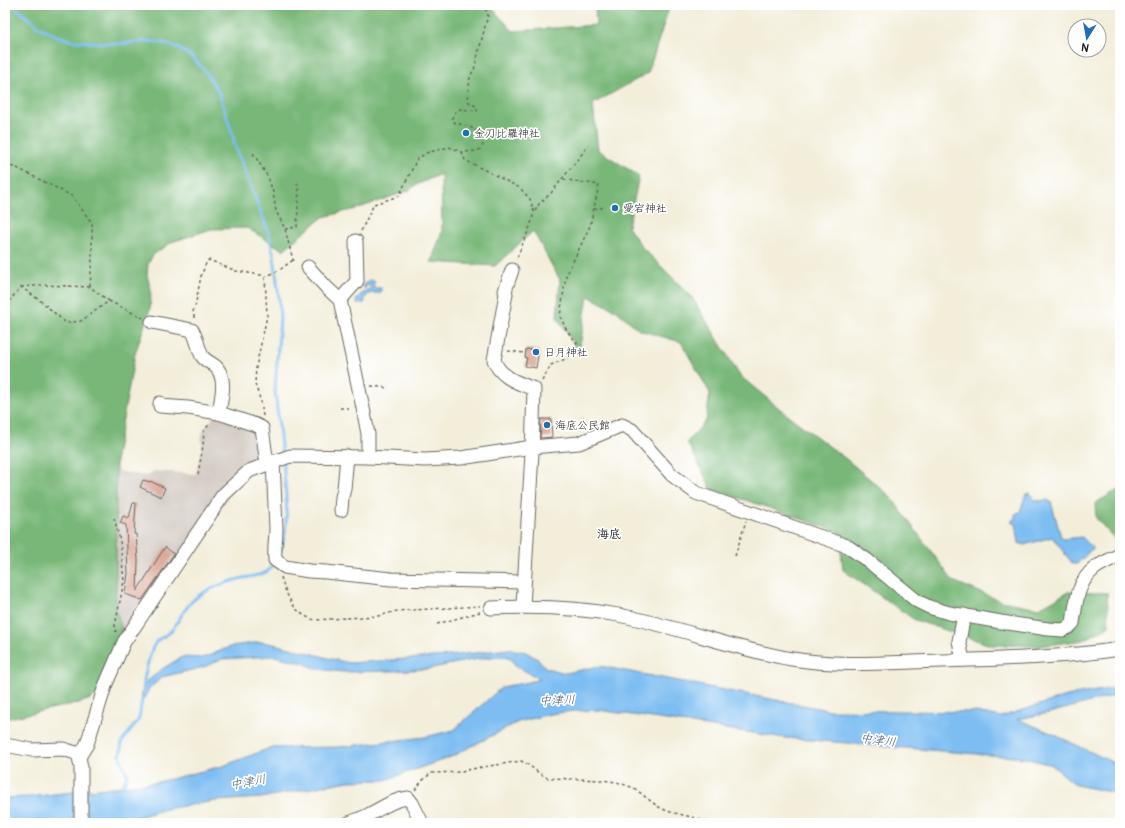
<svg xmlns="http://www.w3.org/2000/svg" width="1125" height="828" viewBox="0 0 1125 828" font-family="Pangolin,'Klee One',sans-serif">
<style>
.industrial{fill:#ccc2b9}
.forest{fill:#78b778;stroke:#4a6a4a}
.water{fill:#7dbdf2;stroke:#4c6c87}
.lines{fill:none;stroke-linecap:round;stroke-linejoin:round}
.stream{stroke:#7dbdf2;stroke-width:3}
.building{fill:#d69582}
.minor-casing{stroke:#67665e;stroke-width:15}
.path{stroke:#67665e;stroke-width:1.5;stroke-dasharray:3 3;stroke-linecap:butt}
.minor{stroke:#fff;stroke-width:13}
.poi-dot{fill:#1f6fb2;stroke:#fff;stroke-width:1.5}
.labels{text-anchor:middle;stroke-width:3.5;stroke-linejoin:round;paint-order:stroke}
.poi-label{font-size:11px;fill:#1c1c1c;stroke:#fff;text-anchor:start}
.neighbourhood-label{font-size:12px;font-weight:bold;fill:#1c1c1c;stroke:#fff}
.water-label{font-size:12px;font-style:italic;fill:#435c72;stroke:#fff}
</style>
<rect width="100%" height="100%" fill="#fff"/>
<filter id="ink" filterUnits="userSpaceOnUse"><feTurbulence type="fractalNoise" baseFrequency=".025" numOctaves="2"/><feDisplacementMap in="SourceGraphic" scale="8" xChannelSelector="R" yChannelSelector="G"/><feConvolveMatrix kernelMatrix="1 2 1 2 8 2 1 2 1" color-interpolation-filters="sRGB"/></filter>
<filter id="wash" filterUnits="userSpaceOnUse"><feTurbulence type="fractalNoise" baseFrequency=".012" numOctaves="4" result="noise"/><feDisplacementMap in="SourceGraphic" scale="16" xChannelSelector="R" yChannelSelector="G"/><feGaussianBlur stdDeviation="0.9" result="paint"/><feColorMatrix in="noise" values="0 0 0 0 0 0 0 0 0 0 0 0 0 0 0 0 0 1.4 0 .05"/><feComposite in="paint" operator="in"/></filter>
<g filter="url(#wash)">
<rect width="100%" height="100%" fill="#f3eeda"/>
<polygon class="industrial" points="213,415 257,428 265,459 251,466 111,657 103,469 148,476 154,471 196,474 202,445 201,439 203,430 211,421"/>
<g class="forest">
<path d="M5,5H489L513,31L596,25L595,5H670L648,73L593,104L598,150L639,176L628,227L642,247L691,296L740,376L785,413L846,459L890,496L953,581L1001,601L1039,608L1068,592L1107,593L1109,626L1084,640L1040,646L991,645L915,620L843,570L839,532C797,518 755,502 712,490L687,442L706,421L710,393L681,342L639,330L617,311L588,296L579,352L557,317L560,280L533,231L495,266L431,262L442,232L441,174L416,185L408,191L356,209L323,217L283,250L247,228L211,229L172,242L153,255L148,264L147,275L151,290L150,309L135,354L116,456V610L121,627L122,646L100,691L91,699L82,702L5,719Z"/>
<polygon points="1120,489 1120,545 1096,518 1095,503"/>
</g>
<g class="water">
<path d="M370,280L375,282L373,285L375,288H381V292L380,293H371L366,296L364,303L357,304L356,301C359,294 366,292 371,288L370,285L366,286L365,288H363L366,282Z"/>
<polygon points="1030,493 1036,501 1047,500 1051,502 1061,537 1064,539 1082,537 1092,547 1092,549 1077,564 1073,564 1052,537 1024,545 1019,543 1016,524 1012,523 1012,520 1015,519 1015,514 1020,512 1026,494"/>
<path d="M262,642C292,647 320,657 350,663L448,656L509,649L526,652L539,660L546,668L566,673L600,666L828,710L976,712L1001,717L1067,696L1120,687V694L1049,713L1017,719L1051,733L1116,764H1120V794L1076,785L1052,765L1025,758L786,738L599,710L573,711L550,714L518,722L451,757L385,780L348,781L261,798L215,801L165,809L132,819L124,823H5V798L29,797L158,782L223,766L270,748L339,747L425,737L454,730L502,687L529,682L540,679L516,666L509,657H491L466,661L428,669L392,671L343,672L318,669L300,662L275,656L222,659L204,667L162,677L150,688L141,703L143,685L162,669L182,657L203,658L232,646Z"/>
</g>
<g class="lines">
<g class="stream">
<polyline points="15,5 17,9 39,27 55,35 73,41 119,44 148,41 164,43 178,48 191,56 206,72 219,93 233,136 234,143 268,231 274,256 279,298 280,319 275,390 282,455"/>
<path d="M281,550C290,522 286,492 283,462"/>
<path d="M144,689C142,681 151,648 156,642C160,637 167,636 171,631C180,620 185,605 197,597C207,589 227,582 239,579C250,576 269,576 274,564"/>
<polyline points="122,788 127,775 120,757 122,742 139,719 142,700"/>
</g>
</g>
<g id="blocks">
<g class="building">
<polygon points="526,349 539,350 536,368 525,366 527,358 525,358"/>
<polygon points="541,419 551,419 552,437 540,438"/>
<polygon points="143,480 150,482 150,481 165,488 161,497 140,487"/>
<polygon points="133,503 136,503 134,534 136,534 138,560 137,591 165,547 174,554 142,600 125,594 128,574 126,525 120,523 123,516 129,518"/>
</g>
</g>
</g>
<g filter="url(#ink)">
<use href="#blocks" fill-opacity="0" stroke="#67665e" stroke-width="1"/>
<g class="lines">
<g class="minor-casing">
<g id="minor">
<polyline points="308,267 327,288 340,300 363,408 368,434 368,457"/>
<path d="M512,270L505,291L506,294L494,360C500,378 519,383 534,389L532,453L523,606"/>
<polyline points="340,300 357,281 356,241"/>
<path d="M152,322L192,330C197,338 198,348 202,356C206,362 213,363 217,368C227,381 221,398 219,413L256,425L262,428L267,464"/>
<polyline points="160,403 160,406 188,408 219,413"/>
<path d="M273,461C274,484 275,506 276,528C276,539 274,549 275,560L285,567L309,571L326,572L391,579L524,582"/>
<polyline points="341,510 342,497 344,489 347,456"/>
<path d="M491,608C533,606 577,607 618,615C677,626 733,649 792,659C841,667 892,662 942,661C1001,659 1061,658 1120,649"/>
<polyline points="963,660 959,641 964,615"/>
<polyline points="5,745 32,750 63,749 76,753 79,757 81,767 81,823"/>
<path d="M79,757L87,744L105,686L124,642L223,495L249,471L290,456L368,457L425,460L461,458L532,447L579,443L622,425L632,430L672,475L696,493L847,546L867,560L917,601L929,607L949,613L1001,622L1048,629L1063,630L1069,627L1073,623C1076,603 1077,582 1095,568C1102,563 1112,559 1120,555"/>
<path d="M349,823C356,820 364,818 370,814C384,807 392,800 408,798L412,803L422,823"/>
</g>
</g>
<g class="path">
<polyline points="462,152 465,160 520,188 530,199 534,212 531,224 516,260"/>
<polyline points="253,153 268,177 273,192 276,211 285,229 293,260 297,262"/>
<polyline points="5,166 15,167 72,196 92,223 92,258 90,287"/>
<polyline points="594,209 605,207"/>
<polyline points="535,211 539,204 551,193 589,145"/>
<polyline points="285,229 297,227 299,186 296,182"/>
<polyline points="361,231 374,204 399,196 417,159 426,153 449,147 462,152 477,151 482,148 484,139 482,134 468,126 455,123 452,118 455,112 460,109 477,111 477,107 469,102 468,99 470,76 474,70 488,15 484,5"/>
<polyline points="21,287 43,285 90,287 109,301"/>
<polyline points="5,306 21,287 42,302 66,323 81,321 109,301 143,318"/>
<polyline points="5,307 8,331 5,335"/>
<polyline points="194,318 194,315 193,310 195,307 201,276 207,261 209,260 236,271 261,275 265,277 281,269 293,260"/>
<polyline points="508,351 524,353"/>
<polyline points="542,381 551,365 568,358 575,352 577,343 567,331 560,316 566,276 590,226 599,185 562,179"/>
<polyline points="371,386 389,388"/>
<polyline points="340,408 352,408"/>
<polyline points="263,416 261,402 255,384 256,367 267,316 265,277"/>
<polyline points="198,474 203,446 204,430 210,424"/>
<polyline points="114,518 120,540 124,581 115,626 116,632"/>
<polyline points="735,556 746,521"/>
<path d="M281,577C287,596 293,614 315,620L378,616L397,611L480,606"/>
<polyline points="437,624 480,612"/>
<path d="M415,790L422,781L431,773L462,772L471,769L521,761C531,765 538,774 548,778L602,780L617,782L634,788L657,806L667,811L715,823"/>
</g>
<use href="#minor" class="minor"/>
</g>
</g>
<g class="poi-dot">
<circle cx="466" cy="133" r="4"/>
<circle cx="615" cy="208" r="4"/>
<circle cx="536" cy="352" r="4"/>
<circle cx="547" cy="425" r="4"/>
</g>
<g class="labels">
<g class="poi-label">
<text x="474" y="137">金刀比羅神社</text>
<text x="623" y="212">愛宕神社</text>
<text x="544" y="356">日月神社</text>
<text x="555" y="429">海底公民館</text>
</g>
<g class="neighbourhood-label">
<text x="609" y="538">海底</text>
</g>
<g class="water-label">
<text transform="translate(557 700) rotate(-2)" y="4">中津川</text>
<text transform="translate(878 740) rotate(7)" y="4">中津川</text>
<text transform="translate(248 782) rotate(-11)" y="4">中津川</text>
</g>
</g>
<rect width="1125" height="828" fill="none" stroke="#fff" stroke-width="20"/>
<g transform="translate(1087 38) rotate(191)"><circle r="19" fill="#ffffff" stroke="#a4a4a4"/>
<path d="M0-3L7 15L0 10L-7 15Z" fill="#1f6fb2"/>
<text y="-6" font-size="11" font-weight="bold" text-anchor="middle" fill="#1c1c1c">N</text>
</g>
</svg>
